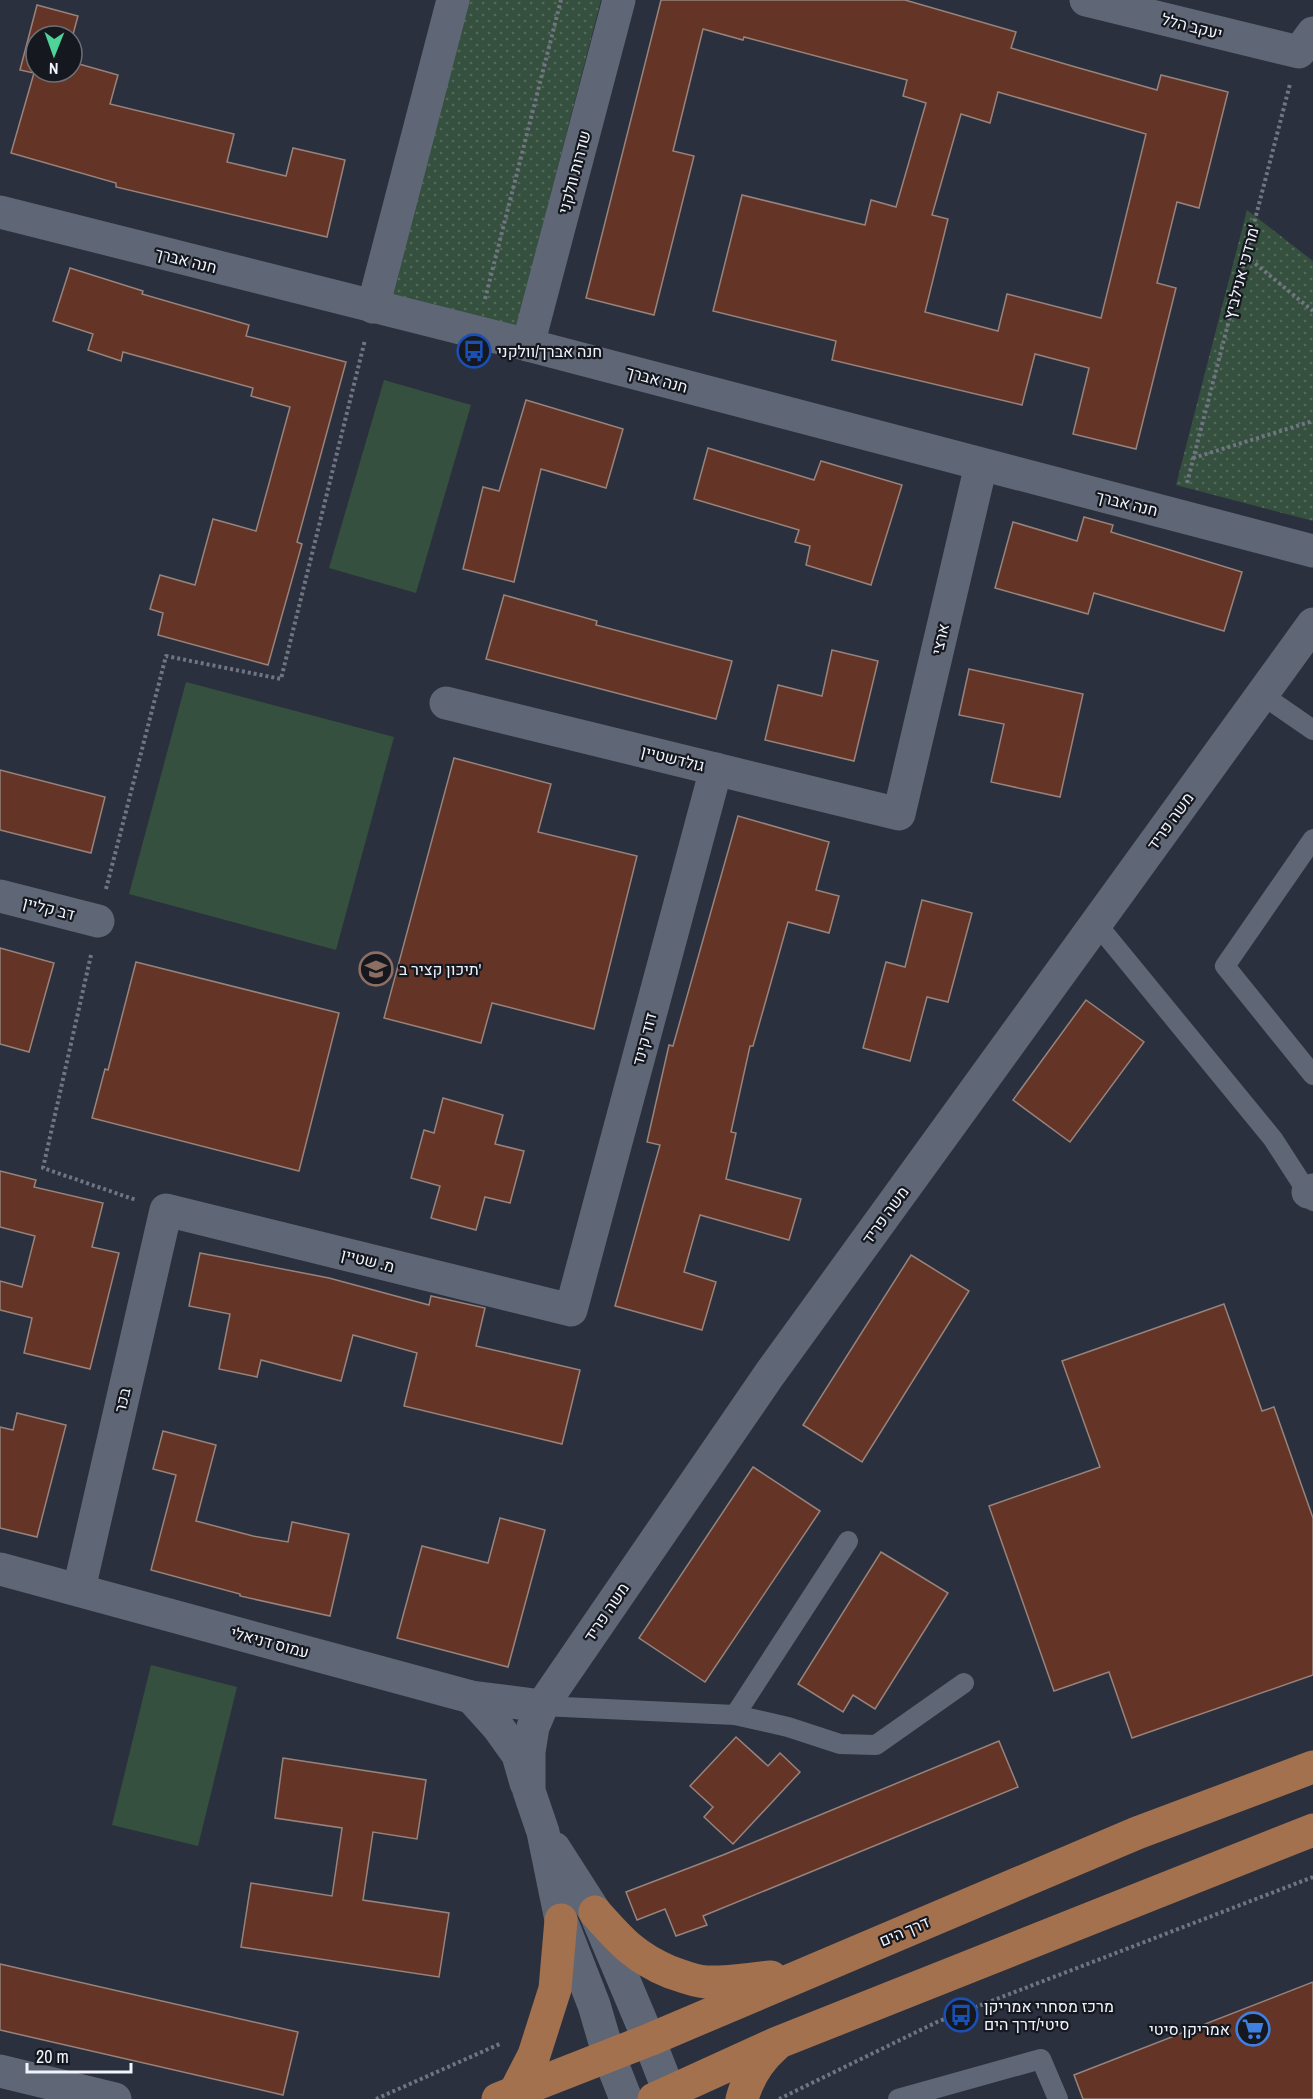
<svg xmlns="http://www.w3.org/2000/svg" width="1313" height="2099" viewBox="0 0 1313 2099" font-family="'Archivo Narrow',Heebo,sans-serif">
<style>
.green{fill:#35503e}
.park{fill:url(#park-dots)}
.building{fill:#643526;stroke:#97837c;stroke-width:1.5;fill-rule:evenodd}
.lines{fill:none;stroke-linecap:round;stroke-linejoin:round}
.path{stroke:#707581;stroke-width:4;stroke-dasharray:3 3;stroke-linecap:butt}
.service{stroke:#5f6675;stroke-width:20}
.minor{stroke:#5f6675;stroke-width:33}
.tertiary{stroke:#5f6675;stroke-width:33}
.primary{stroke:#a3714e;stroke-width:33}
.labels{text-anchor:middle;stroke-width:4.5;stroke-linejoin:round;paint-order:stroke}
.street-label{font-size:16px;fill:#f0f4fd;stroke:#16181f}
.poi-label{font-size:16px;fill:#f0f4fd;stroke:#16181f;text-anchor:start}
</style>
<defs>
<pattern id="park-dots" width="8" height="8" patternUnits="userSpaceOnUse" patternTransform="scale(1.5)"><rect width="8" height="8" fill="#35503e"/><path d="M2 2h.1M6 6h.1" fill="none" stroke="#536a5b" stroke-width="1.8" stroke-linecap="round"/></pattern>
</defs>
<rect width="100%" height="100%" fill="#2b303e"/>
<g class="green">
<polygon points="384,380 471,405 416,593 329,568"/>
<polygon points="186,682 394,737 336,950 129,894"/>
<polygon points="151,1665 237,1687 198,1846 112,1825"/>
</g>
<g class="park">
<polygon points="466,0 601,0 516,329 388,295"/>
<polygon points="1247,210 1313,261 1313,521 1176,485"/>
</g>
<g class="building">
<path d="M661,0H905L1016,32L1011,48L1072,66L1157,90L1161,75L1228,92L1199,208L1177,202L1157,283L1176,288L1136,449L1073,434L1089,368L1035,354L1022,405L832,360L836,341L713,311L742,195L865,225L871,200L896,207L926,103L903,96L907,80L744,37L743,40L703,29L673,151L694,156L654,315L586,298ZM998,92L1146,134L1101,318L1007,294L998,331L925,312L948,219L932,215L961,114L990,123Z"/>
<polygon points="37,5 78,16 72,38 72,36 36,36 36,72 72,72 72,62 118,75 110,104 234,134 227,162 286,176 293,148 345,160 327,237 116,187 116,183 11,153 34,73 20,70"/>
<polygon points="70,268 143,291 142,294 249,325 246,336 346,362 297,542 302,544 268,665 158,635 163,613 150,609 160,575 195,585 213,519 256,531 290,407 251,396 253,388 123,352 121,361 88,350 93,334 53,321"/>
<polygon points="526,400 623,429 606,488 541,469 514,582 463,569 483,487 499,491"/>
<polygon points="708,448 814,480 821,461 902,485 871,585 806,565 810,546 795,542 799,530 694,499"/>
<polygon points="1084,517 1113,525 1111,532 1242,572 1224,631 1094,593 1088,614 995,588 1013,522 1077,541"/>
<polygon points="504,595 597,621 596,625 732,661 716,719 486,659"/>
<polygon points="832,650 878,661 854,761 765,740 778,685 822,696"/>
<polygon points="969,669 1083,694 1060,797 991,782 1004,724 959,715"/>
<polygon points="454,758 551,784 538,832 637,856 594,1029 492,1003 481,1043 384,1018"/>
<polygon points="0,770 105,797 91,853 0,830"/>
<polygon points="738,816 829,842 816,890 839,896 829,933 788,922 753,1046 750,1046 731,1132 736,1133 726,1179 801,1199 789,1240 700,1215 684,1272 716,1282 702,1330 615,1306 660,1145 647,1142 669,1045 673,1046"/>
<polygon points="922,900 972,913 948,1002 927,997 910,1061 863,1048 886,962 905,967"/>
<polygon points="0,948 54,963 29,1052 0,1044"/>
<polygon points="136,962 339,1013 299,1171 92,1118 105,1069 108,1070"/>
<polygon points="1086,1000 1144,1042 1070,1142 1013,1100"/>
<polygon points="443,1098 503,1115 495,1144 524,1151 510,1203 485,1197 476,1230 431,1218 440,1186 411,1178 424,1130 434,1133"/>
<polygon points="0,1171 36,1180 34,1187 103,1203 92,1247 119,1253 90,1369 24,1353 32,1318 0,1310 0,1281 22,1287 35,1236 0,1227"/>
<polygon points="200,1253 329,1278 429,1305 431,1296 485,1308 476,1346 580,1370 562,1444 404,1406 417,1353 353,1335 341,1381 261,1360 257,1377 219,1369 230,1314 189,1306"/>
<polygon points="911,1255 969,1291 862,1462 803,1425"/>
<polygon points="1224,1304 1262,1411 1274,1407 1313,1518 1313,1675 1132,1738 1109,1672 1054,1691 989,1506 1100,1467 1062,1361"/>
<polygon points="17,1413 66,1425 37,1537 0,1528 0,1427 13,1430"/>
<polygon points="163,1431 216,1445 196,1521 253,1536 288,1542 292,1522 349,1534 330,1616 240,1596 240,1594 151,1570 176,1475 153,1469"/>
<polygon points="753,1467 820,1511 705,1682 639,1638"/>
<polygon points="500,1518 545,1530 508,1667 397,1638 422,1546 488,1563"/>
<polygon points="881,1552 948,1593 875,1709 853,1695 843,1712 798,1684"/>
<polygon points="736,1737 768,1766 780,1753 800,1772 733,1844 704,1817 713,1807 690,1786"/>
<polygon points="999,1741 1018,1787 703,1916 707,1925 676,1936 665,1909 637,1920 626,1892 723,1855"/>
<polygon points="283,1758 426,1780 417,1839 373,1832 363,1900 449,1913 439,1977 241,1947 251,1883 332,1896 342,1828 275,1818"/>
<polygon points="0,1964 298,2032 283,2095 0,2030"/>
<polygon points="1313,1982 1313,2099 1083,2099 1074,2075"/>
</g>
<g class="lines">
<g class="path">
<polyline points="1246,256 1313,311"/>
<polyline points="485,299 561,0"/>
<polyline points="1193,458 1313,421"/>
<polyline points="1187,483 1290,84"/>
<polyline points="106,889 166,656 281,679 365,340"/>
<polyline points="91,955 43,1168 136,1200"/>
<polyline points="376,2099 502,2043"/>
<polyline points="779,2099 937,2022 1313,1877"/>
</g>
<g class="service">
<polyline points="1261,694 1313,730"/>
<polyline points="1313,839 1225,966 1313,1075"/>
<polyline points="1096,923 1273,1139 1313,1201"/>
<polyline points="542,1706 735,1715 788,1727 840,1744 876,1745 964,1683"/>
<polyline points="735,1715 848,1541"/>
<polyline points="898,2099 1041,2059 1058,2099"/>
</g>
<g class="minor">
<polyline points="1086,0 1299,52 1313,33"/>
<polyline points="0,212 528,345 1313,551"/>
<polyline points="373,307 453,0"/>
<polyline points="528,345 619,0"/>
<polyline points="446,703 899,814 981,465"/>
<polyline points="0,896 98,921"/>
<polyline points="1308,1192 1313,1190"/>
<polyline points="79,1589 166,1210 571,1310 716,769"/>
<polyline points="649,2040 672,2099"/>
<polyline points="609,2056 626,2099"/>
<polyline points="0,2071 115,2099"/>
</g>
<g class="tertiary">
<polyline points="0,1569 471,1697 542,1706"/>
<polyline points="471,1697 498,1727 518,1755 526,1783"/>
<polyline points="554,1848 595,1912 649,2040"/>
<polyline points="609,2056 594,2005 561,1920 543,1832 529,1791 529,1752 533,1727 542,1706 769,1375 1313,624"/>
</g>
<g class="primary">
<path d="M595,1912C620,1940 634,1957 670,1972C682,1976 693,1981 706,1982C727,1983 749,1979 771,1977"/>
<polyline points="515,2092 534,2055 555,1989 561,1920"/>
<polyline points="498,2099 649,2040 1137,1833 1313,1767"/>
<polyline points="654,2099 777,2043 1313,1830"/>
<path d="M742,2099C748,2077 758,2061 775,2046"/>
</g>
</g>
<defs>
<g id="bus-ring" transform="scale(1.725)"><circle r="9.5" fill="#16181f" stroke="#1a4fb4" stroke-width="1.5"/><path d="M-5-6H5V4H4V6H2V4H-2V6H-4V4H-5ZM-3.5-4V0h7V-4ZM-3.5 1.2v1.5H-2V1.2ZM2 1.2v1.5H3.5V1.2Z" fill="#1a4fb4"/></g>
<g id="school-ring" transform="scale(1.725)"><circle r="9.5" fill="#16181f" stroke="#8d6e63" stroke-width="1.5"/><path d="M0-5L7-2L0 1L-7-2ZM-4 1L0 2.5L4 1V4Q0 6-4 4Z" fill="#8d6e63"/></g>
<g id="supermarket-ring" transform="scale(1.725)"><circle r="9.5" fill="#16181f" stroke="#3f7fe0" stroke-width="1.5"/><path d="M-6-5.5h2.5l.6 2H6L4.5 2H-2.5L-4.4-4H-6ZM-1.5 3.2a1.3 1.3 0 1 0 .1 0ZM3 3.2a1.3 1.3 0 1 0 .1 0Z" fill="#3f7fe0"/></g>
</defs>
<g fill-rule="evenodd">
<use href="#bus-ring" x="474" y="351"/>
<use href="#school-ring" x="376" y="969"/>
<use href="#bus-ring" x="961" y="2015"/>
<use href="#supermarket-ring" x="1253" y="2029"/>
</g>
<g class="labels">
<g class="street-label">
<text transform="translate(1192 26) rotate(14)" y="6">יעקב הלל</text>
<text transform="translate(574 172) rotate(-75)" y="6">שדרות וולקני</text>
<text transform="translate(186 260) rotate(14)" y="6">חנה אברך</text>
<text transform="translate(1241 272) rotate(-75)" y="6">מרדכי אנילביץ'</text>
<text transform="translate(657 379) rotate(15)" y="6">חנה אברך</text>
<text transform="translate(1127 503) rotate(14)" y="6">חנה אברך</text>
<text transform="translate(940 639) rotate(-77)" y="6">ארצי</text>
<text transform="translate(673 758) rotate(14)" y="6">גולדשטיין</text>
<text transform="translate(1170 821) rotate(-54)" y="6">משה פריד</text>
<text transform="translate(49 908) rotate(14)" y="6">דב קליין</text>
<text transform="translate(644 1039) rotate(-75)" y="6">דוד קינד</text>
<text transform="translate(885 1215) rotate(-54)" y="6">משה פריד</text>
<text transform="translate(368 1260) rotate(14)" y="6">מ. שטיין</text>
<text transform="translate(122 1400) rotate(-77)" y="6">בכר</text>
<text transform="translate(606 1612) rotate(-56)" y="6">משה פריד</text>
<text transform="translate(270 1642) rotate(15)" y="6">עמוס דניאלי</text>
<text transform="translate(904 1931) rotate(-23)" y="6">דרך הים</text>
</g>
<g class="poi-label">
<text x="497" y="357">חנה אברך/וולקני</text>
<text x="399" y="975">תיכון קציר ב'</text>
<text x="984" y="2012">מרכז מסחרי אמריקן<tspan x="984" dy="18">סיטי/דרך הים</tspan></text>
<text x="1230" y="2035" text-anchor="end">אמריקן סיטי</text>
</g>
</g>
<g transform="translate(54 54) rotate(181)"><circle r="28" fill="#16181f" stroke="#6d7078" stroke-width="1.5"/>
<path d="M0-4.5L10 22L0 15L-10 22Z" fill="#4ed399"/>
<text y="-9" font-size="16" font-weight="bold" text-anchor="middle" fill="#f0f4fd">N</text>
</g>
<path d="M27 2063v9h104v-9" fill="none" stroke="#f0f4fd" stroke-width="3"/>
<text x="36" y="2063" font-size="18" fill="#f0f4fd" stroke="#16181f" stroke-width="4.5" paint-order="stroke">20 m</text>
</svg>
